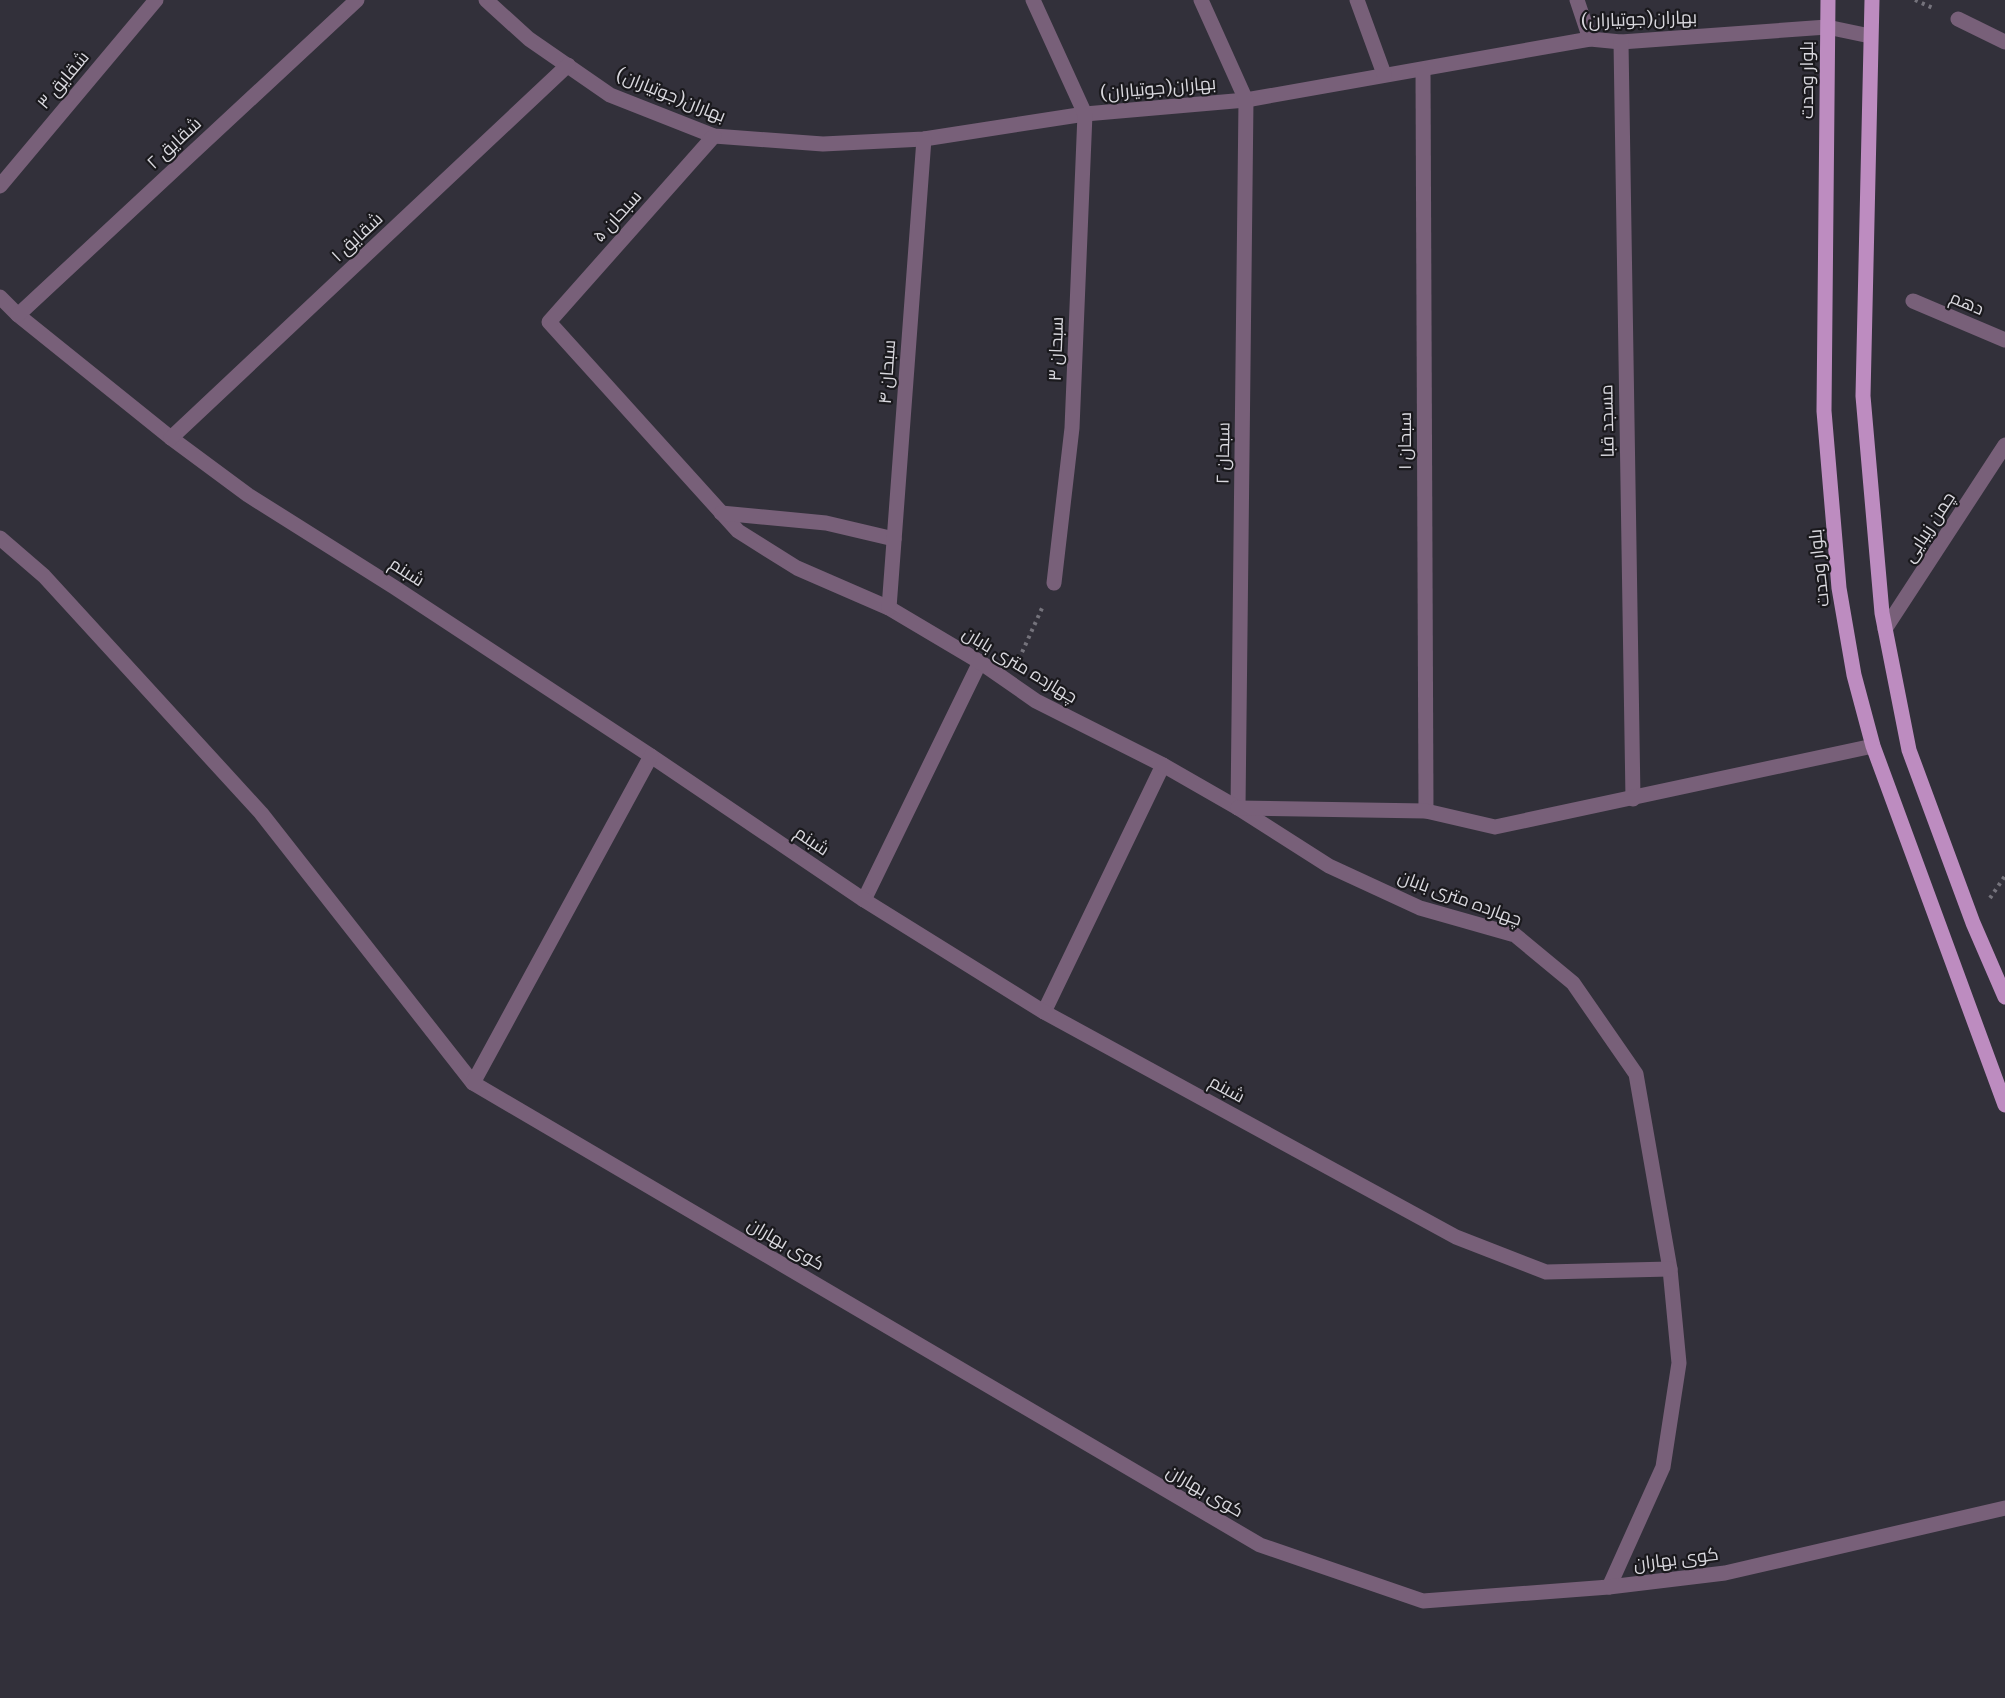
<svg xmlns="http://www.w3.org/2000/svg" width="2005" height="1698" viewBox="0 0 2005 1698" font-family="Merriweather,Cairo,serif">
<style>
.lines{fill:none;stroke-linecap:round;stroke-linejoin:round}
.path{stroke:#75737c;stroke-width:4;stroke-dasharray:3 4.5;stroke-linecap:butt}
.service{stroke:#786079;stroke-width:15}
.minor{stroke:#786079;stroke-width:15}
.primary{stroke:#bd8cc0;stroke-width:15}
.labels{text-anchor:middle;stroke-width:4.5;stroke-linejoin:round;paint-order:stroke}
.street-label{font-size:18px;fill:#d9d8de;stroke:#1a191d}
</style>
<rect width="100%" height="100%" fill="#32303a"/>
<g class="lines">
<g class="path">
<polyline points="1915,0 1935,9"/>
<polyline points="1019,659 1043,606"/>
<polyline points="1990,898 2005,876"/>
</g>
<g class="service">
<polyline points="0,538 44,576 261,813 473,1083"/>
<polyline points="864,900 980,662"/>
<polyline points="1044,1012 1163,765"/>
</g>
<g class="minor">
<polyline points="486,0 529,39 610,95 714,136 823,144 924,139 1085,114 1246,100 1590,39 1621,42 1827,27 1870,36"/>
<polyline points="1033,0 1085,114 1072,428 1054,583"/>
<polyline points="1201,0 1246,100 1238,808"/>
<polyline points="1357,0 1384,74"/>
<polyline points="1577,0 1590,39"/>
<polyline points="1958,19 2005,42"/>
<polyline points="1621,42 1633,799"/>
<polyline points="1423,70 1426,811"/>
<polyline points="714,136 549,322 738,531 797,568 889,608 980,662 1036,701 1163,765 1238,808 1329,866 1420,908 1515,935 1573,983 1636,1074 1670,1269 1679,1363 1663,1467 1609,1587"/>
<polyline points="0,186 156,0"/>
<polyline points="0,297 18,315 171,438 248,495 394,587 651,756 864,900 1044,1012 1456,1237 1546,1272 1670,1269"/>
<polyline points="1913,301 2005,340"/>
<polyline points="18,315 357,0"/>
<polyline points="171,438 568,65"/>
<polyline points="721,513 826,523 894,539"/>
<polyline points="889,608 924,139"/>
<polyline points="1885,629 2005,445"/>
<polyline points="651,756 473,1083 1260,1545 1423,1601 1609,1587 1725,1573 2005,1508"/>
<polyline points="1238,808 1426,811 1495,827 1873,746"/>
</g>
<g class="primary">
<polyline points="1828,0 1824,411 1839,588 1854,675 1873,746 2005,1105"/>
<polyline points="1872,0 1863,396 1882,613 1909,750 1973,923 2005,997"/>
</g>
</g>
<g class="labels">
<g class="street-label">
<text transform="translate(1639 19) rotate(-2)" y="6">بهاران(جوتیاران)</text>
<text transform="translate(63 80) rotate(-50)" y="6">شقایق ۳</text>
<text transform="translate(1807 80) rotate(-90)" y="6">بلوار وحدت</text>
<text transform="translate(1158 88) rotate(-5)" y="6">بهاران(جوتیاران)</text>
<text transform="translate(671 95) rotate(22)" y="6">بهاران(جوتیاران)</text>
<text transform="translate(174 143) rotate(-43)" y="6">شقایق ۲</text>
<text transform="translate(617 216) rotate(-48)" y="6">سبحان ۵</text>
<text transform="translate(357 237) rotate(-43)" y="6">شقایق ۱</text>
<text transform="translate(1967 303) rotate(23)" y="6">دهم</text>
<text transform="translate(1056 349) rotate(-88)" y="6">سبحان ۳</text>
<text transform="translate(887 372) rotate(-86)" y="6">سبحان ۴</text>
<text transform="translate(1607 421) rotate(-91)" y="6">مسجد قبا</text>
<text transform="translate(1405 441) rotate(-90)" y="6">سبحان ۱</text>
<text transform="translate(1223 453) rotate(-89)" y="6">سبحان ۲</text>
<text transform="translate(1929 527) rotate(-57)" y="6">چمن زیبایی</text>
<text transform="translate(1819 568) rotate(-96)" y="6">بلوار وحدت</text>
<text transform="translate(407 572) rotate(33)" y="6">شبنم</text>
<text transform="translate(1020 665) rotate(31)" y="6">چهارده متری بابان</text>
<text transform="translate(812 841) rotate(34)" y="6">شبنم</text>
<text transform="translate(1460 898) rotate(20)" y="6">چهارده متری بابان</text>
<text transform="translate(1227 1089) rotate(29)" y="6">شبنم</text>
<text transform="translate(786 1244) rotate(30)" y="6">کوی بهاران</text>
<text transform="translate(1205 1491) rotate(30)" y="6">کوی بهاران</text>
<text transform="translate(1676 1559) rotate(-7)" y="6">کوی بهاران</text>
</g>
</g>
</svg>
